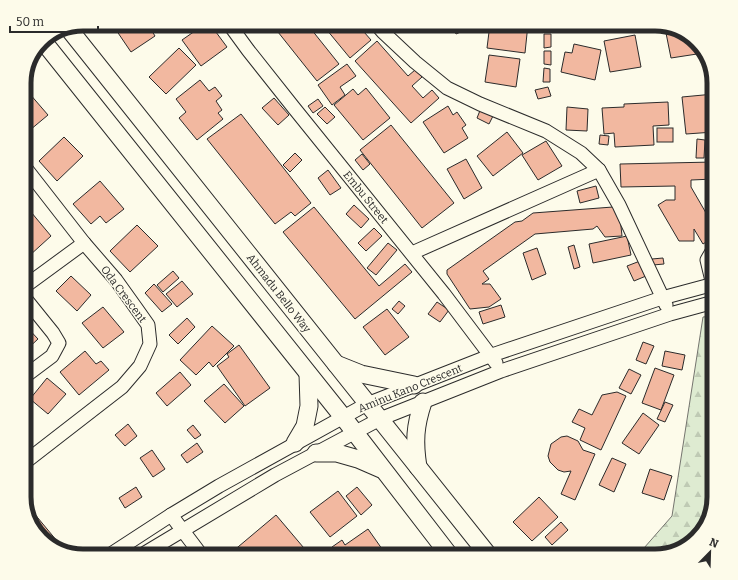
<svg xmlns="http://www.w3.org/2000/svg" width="738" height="580" viewBox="0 0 738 580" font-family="Bitter,serif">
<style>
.forest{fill:url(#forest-firs);stroke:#74746e}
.building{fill:#f2b8a0;stroke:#2b2b2b}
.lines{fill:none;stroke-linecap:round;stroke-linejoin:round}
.minor-casing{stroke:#2b2b2b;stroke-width:15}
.major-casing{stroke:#2b2b2b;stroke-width:19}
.minor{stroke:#fdfbea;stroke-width:13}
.major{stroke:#fdfbea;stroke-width:17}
.labels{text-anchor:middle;stroke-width:3;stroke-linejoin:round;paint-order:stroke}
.street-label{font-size:11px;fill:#2b2b2b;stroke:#fdfbea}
.rim{fill:none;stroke:#2b2b2b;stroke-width:5}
</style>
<defs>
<pattern id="forest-firs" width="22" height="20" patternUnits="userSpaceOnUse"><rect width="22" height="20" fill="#deebd1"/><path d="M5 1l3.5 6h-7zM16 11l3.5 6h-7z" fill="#bfcab4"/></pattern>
</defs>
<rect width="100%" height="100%" fill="#fdfbea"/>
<polygon class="forest" points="714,316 714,497 700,536 681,550 655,556 637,556 672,516 703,317"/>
<g class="building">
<polygon points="112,24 152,24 154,26 150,28 155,36 131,52"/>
<polygon points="205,24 210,24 227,47 201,66 182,40"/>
<polygon points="277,24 307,24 339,64 317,81 274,27"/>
<polygon points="322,24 357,24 371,40 350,58"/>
<polygon points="451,24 479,24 456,34"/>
<polygon points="490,24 528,24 525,53 487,48"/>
<polygon points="572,24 583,24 575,29"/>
<polygon points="665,28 694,38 697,54 671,58"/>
<polygon points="544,34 551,34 551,47 544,48"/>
<polygon points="635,35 641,67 610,72 604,41"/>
<polygon points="377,41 408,76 415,70 422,77 412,86 423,98 432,90 439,98 411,123 355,61"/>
<polygon points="574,44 601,50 595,80 561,72 565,52 572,53"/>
<polygon points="179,48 196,65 166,94 149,77"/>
<polygon points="544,51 551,51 551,65 544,64"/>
<polygon points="489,55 520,59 516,87 485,82"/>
<polygon points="347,64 356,76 340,87 345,95 332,105 318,85"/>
<polygon points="544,68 550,69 550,82 543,82"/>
<polygon points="200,80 209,91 215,87 222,96 216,101 222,110 218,113 223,119 197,140 179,118 186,112 176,99"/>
<polygon points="548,87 551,96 538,99 535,90"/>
<polygon points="366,88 390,118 363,140 334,105 353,89 358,95"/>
<polygon points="29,93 48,115 24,135 24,97"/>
<polygon points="714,94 714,132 686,134 682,97"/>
<polygon points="274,98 289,115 278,125 262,108"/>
<polygon points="318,99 323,106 313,113 308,106"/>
<polygon points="668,102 669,125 653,126 654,145 615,147 614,133 604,134 602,108 624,107 624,104"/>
<polygon points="448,106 453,115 457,112 466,125 462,128 468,138 444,153 423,122"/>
<polygon points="325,107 335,117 327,124 317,114"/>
<polygon points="567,107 588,109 587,131 566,130"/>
<polygon points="481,108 494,114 489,124 477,118"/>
<polygon points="241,114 311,203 295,216 291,212 275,224 207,139"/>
<polygon points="391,125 454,203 422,228 360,150"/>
<rect x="657" y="128" width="16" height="14"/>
<polygon points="507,132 523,153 493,176 477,156"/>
<polygon points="600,135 609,136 608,145 599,144"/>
<polygon points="64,137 83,156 57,181 39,161"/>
<polygon points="709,137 714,138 714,151 709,151"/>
<polygon points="697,139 705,140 704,158 696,158"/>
<polygon points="546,141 562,166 538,180 522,155"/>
<polygon points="295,153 302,160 290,172 283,165"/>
<polygon points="362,154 370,164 363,170 355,160"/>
<polygon points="466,159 482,188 464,199 447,169"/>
<polygon points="714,162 714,179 691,180 691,187 713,225 714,228 714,237 703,244 694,229 694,241 679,241 658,205 666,200 675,200 675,186 621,187 620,164"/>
<polygon points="328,170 341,188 330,195 318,178"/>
<polygon points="100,181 124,209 106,223 100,216 91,224 73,204"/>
<polygon points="596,186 599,198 580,203 577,191"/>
<polygon points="354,205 369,219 361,228 346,214"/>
<polygon points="314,207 379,286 405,264 412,272 355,319 283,232"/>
<polygon points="613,207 620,217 622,236 605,237 597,226 593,229 535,234 483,271 489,279 482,284 490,284 501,299 489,307 470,309 447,274 447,270 515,222 522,221 533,213"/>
<polygon points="31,212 51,236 29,256 24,251 24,218"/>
<polygon points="137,225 158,246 130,272 110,251"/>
<polygon points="374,228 382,236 366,251 358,243"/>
<polygon points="627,236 631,255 593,263 589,244"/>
<polygon points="388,243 397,250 376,275 367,268"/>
<polygon points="574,245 580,267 574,269 568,247"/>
<polygon points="537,248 546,274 532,280 523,253"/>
<polygon points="663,258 664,264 653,265 652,259"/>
<polygon points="640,261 646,276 634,281 627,266"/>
<polygon points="173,271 179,278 163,292 157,285"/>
<polygon points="71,276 91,295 77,311 56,291"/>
<polygon points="182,281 193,294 177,307 166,294"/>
<polygon points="154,284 172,304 162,312 145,293"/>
<polygon points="399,301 405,306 398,314 392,309"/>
<polygon points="437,302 449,310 440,322 428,314"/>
<polygon points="501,305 505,317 483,324 479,312"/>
<polygon points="103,307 124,332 103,348 82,323"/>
<polygon points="387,309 409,337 385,355 363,327"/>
<polygon points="187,318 195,327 178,344 169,335"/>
<polygon points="24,324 38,339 24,352"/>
<polygon points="212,326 234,346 213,367 209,362 196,375 180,360"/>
<polygon points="643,342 654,346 646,364 636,360"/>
<polygon points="239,345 270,388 245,406 217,366 229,357 227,354"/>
<polygon points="85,351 96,364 101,361 109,370 79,395 60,372"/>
<polygon points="665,351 685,355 682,370 662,366"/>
<polygon points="655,368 674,375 661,410 642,403"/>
<polygon points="629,369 641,375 631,394 619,388"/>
<polygon points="180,372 191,385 167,406 156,393"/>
<polygon points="47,378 66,394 48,414 30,399"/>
<polygon points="224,384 244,406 225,423 204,401"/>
<polygon points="617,392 626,396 601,450 580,440 585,428 572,422 579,409 592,415 602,395"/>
<polygon points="665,402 673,405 665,422 657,419"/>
<polygon points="643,413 659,425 639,454 622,443"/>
<polygon points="24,415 30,421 24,426"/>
<polygon points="128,424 137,436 125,446 115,435"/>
<polygon points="193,425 201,435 195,439 187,430"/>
<polygon points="567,436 578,441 583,450 595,454 575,500 561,494 571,471 564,472 558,470 550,462 548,456 551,444 561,437"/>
<polygon points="197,443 203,452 187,463 181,455"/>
<polygon points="152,450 165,469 153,477 140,458"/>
<polygon points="612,458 626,464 614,492 599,485"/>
<polygon points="650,469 672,476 664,500 642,493"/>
<polygon points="136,487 142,497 125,508 119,498"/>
<polygon points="357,487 372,505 361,515 346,496"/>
<polygon points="338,491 357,516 330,537 310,512"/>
<polygon points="539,497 558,517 532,541 513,522"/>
<polygon points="28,506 57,541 53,545 44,542"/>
<polygon points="276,515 309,554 307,556 236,556 232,552"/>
<polygon points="561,522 568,530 552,545 545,537"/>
<polygon points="368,529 387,556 338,556 332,547 342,540 345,545"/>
</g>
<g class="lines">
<g class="minor-casing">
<g id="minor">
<polyline points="229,24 248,50 294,108 444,294 496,363"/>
<polyline points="376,24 383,32 415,62 447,88 480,104 546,131 581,153 599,170 619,205 666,305"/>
<polyline points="412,253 599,170"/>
<polyline points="713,285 707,260 714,248"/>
<polyline points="24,287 84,243"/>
<polyline points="24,377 52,356 59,343 53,333 24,297"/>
<polyline points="24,463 122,387 140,366 150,344 148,325 136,308 116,280 84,243 24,166"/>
<polyline points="171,515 202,556"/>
<polyline points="108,556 171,515 219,486 367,404 492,355 662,298 714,284"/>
<polyline points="140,556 275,475 380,419 501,371 670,314 714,302"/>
</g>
</g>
<g class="major-casing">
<g id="major">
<polyline points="69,29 489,556"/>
<polyline points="43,41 343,417 450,556"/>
<polyline points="336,364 361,374 414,385"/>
<polyline points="295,443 305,426 309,406 308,374"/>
<polyline points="316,453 337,453 358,459 381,469"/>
<path d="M418,467C414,442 415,426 423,402"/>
</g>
</g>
<use href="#minor" class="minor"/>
<use href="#major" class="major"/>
</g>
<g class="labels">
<g class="street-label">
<text transform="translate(366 197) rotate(51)" y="4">Embu Street</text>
<text transform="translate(279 293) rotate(52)" y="4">Ahmadu Bello Way</text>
<text transform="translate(124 294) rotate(53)" y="4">Oda Crescent</text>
<text transform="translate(410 388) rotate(-22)" y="4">Aminu Kano Crescent</text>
</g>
</g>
<path d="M0 0H738V580H0ZM83 31H655A52 52 0 0 1 707 83V497A52 52 0 0 1 655 549H83A52 52 0 0 1 31 497V83A52 52 0 0 1 83 31Z" fill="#fdfbea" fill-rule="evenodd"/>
<path class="rim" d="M83 31H655A52 52 0 0 1 707 83V497A52 52 0 0 1 655 549H83A52 52 0 0 1 31 497V83A52 52 0 0 1 83 31Z"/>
<g transform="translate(710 552) rotate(23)" stroke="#fdfbea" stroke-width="3" paint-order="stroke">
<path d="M0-3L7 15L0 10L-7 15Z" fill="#2b2b2b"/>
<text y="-6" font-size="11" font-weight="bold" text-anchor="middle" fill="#2b2b2b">N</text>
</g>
<path d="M10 26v6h88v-6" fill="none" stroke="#2b2b2b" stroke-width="2"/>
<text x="16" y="26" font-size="12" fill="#2b2b2b" stroke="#fdfbea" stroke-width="3" paint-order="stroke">50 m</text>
</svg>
